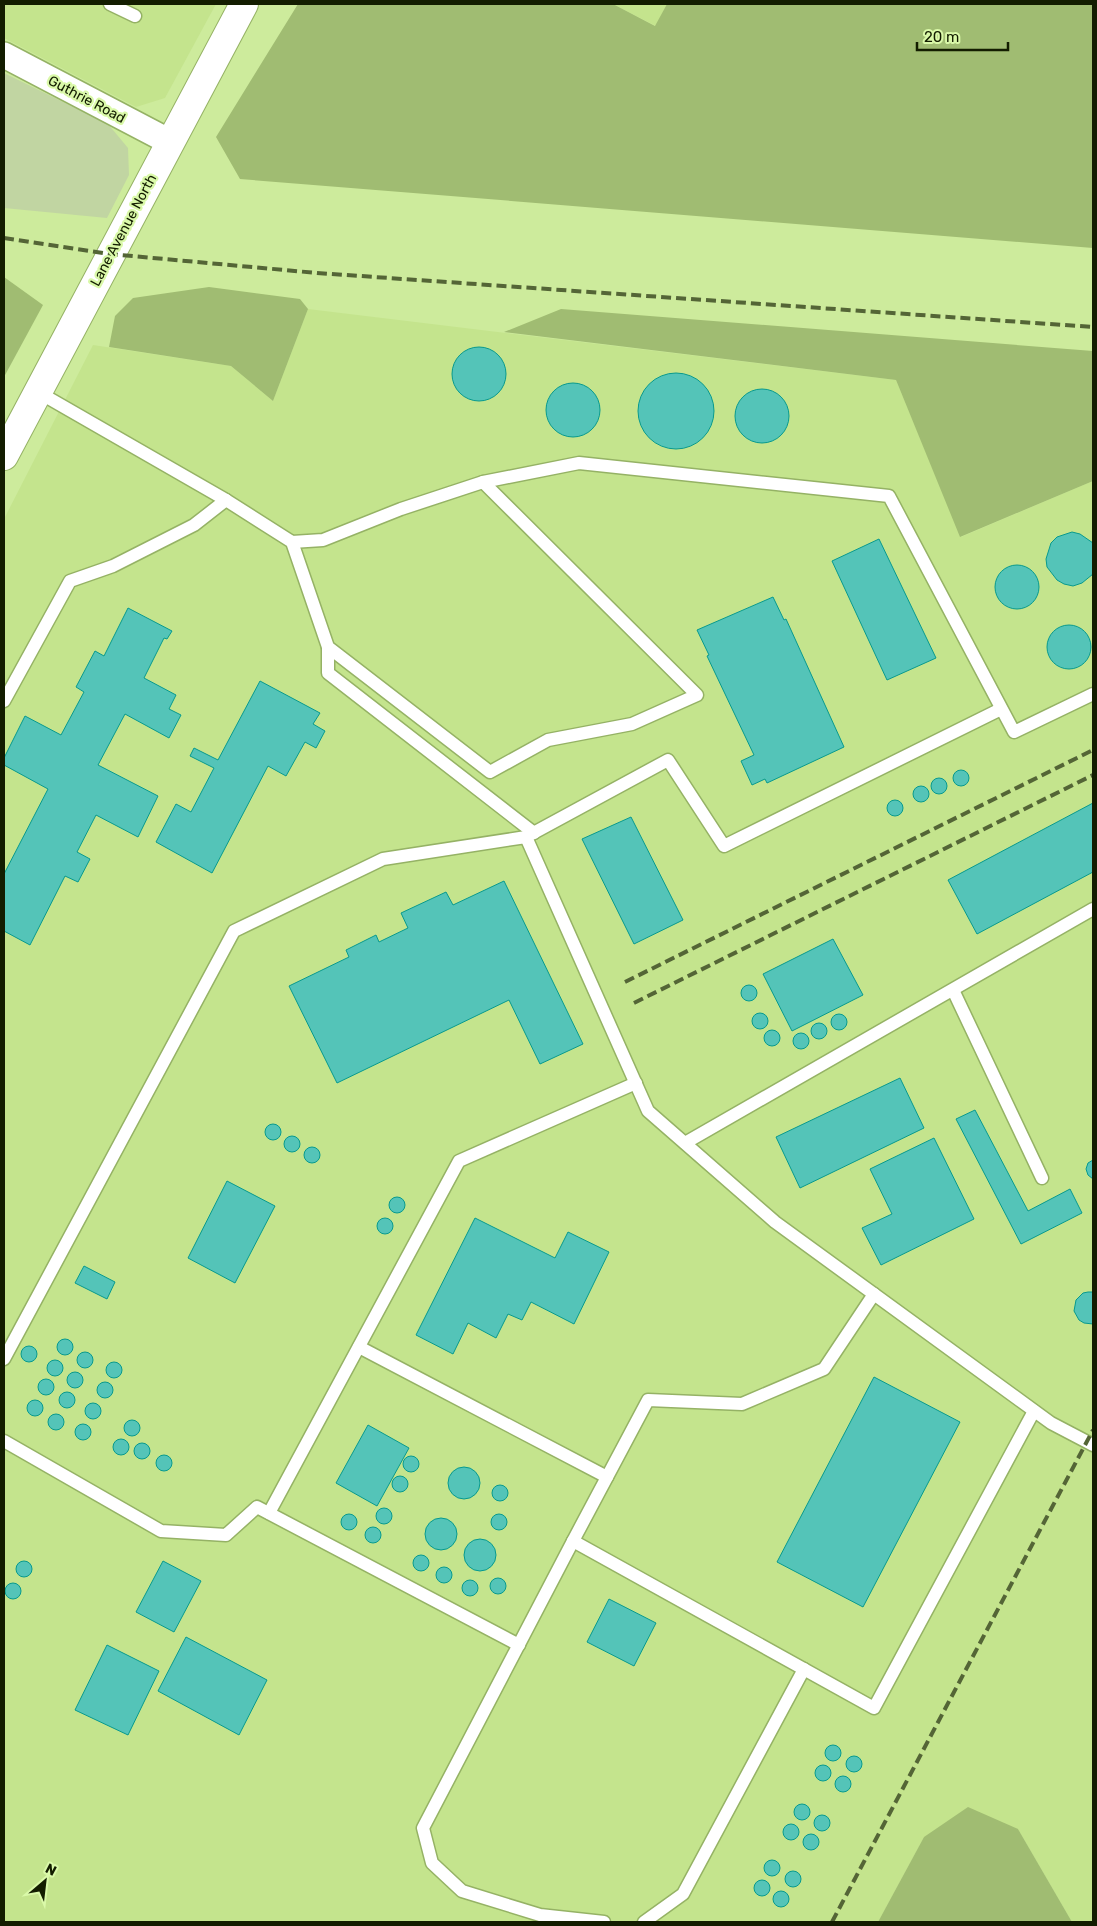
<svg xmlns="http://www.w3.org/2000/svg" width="1097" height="1926" viewBox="0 0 1097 1926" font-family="Rubik,sans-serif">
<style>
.built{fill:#c4e48d}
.green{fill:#c1d5a2}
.forest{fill:#a0bc72}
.building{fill:#54c4b8;stroke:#079a8e}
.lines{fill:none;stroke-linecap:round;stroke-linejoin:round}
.lane-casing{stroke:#95b265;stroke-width:15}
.street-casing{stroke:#95b265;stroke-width:28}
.secondary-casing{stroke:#95b265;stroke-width:30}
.lane{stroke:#fff;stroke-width:12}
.street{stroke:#fff;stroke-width:25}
.secondary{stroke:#fff;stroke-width:28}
.rail{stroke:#546536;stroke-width:4;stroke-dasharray:10 5;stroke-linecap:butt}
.labels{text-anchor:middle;stroke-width:4.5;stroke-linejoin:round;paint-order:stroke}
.street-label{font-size:14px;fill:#131d00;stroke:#daf9a9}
</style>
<rect width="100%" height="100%" fill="#cdeb9c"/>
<g class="built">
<polygon points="4,4 216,4 165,98 136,107 4,38"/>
<polygon points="613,4 667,4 656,26"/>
<polygon points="308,309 896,380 961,537 1093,481 1093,1922 1072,1922 1018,1829 924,1837 878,1922 4,1922 4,519 93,345 231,366 273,401"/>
</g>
<polygon class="green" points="4,73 108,124 128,148 129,175 107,218 4,208"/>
<g class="forest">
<polygon points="298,4 613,4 655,26 667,4 1093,4 1093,248 240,179 216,137"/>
<polygon points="4,277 43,305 4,377"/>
<polygon points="209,287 300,299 308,309 273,401 231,366 109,347 115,316 133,298"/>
<polygon points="561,309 1093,351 1093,481 960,537 896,380 504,332"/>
<polygon points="968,1807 1018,1829 1072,1922 878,1922 924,1837"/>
</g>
<g class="building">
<circle cx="479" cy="374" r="27"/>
<circle cx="676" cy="411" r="38"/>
<circle cx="573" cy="410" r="27"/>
<circle cx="762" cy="416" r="27"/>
<polygon points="1072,532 1080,534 1093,543 1093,574 1082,583 1073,586 1064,584 1057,580 1047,567 1046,559 1051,543 1057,537"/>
<polygon points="879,539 936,658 887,680 832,561"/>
<circle cx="1017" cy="587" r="22"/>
<polygon points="773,597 784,620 786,619 844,747 767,783 765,779 752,785 741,761 754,755 707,656 709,655 697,630"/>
<polygon points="128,608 172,631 167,639 164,638 144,678 176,695 169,709 181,715 169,738 125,714 98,765 158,796 138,837 96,815 77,852 90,859 78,882 65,876 30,945 4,931 4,874 48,789 4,765 4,758 25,716 61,735 84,692 76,687 95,651 104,656"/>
<circle cx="1069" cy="647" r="22"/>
<polygon points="260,681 320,713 313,724 325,731 316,748 305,742 286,776 268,766 212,873 156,842 176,804 191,812 214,768 190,756 194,748 218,760"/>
<circle cx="961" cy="778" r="8"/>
<circle cx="939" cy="786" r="8"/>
<circle cx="921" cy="794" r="8"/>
<circle cx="895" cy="808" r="8"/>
<polygon points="1093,803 1093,872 977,934 948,880"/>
<polygon points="631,817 683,920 634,944 582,839"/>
<polygon points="504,881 583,1044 540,1064 509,1000 337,1083 289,986 349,957 346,950 376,935 379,942 408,928 401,913 446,892 453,905"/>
<polygon points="833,939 863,995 792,1031 763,974"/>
<circle cx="749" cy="993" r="8"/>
<circle cx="760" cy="1021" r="8"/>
<circle cx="839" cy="1022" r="8"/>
<circle cx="819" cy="1031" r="8"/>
<circle cx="772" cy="1038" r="8"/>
<circle cx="801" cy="1041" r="8"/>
<polygon points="900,1078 924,1128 800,1188 776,1137"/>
<polygon points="975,1110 1028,1211 1070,1189 1082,1213 1021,1244 956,1119"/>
<circle cx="273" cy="1132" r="8"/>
<circle cx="292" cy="1144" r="8"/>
<polygon points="934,1138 974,1219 881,1265 862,1228 892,1214 870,1169"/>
<circle cx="312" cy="1155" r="8"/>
<polygon points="1093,1160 1093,1179 1088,1175 1086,1169 1088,1163"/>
<polygon points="227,1181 275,1206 235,1283 188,1258"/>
<circle cx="397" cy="1205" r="8"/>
<circle cx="385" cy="1226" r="8"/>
<polygon points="475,1218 555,1258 568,1232 609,1252 574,1324 531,1302 522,1320 508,1314 496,1338 468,1323 453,1354 416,1335"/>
<polygon points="84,1266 115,1282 107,1299 75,1283"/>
<polygon points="1088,1292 1093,1292 1093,1324 1084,1323 1079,1320 1074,1311 1076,1300 1083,1293"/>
<circle cx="65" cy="1347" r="8"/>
<circle cx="29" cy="1354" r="8"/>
<circle cx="85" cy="1360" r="8"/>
<circle cx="55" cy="1368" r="8"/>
<circle cx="114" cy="1370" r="8"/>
<circle cx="75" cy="1380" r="8"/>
<polygon points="874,1377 960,1422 863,1607 777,1562"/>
<circle cx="46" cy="1387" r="8"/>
<circle cx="105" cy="1390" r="8"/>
<circle cx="67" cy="1400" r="8"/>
<circle cx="35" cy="1408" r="8"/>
<circle cx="93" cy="1411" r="8"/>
<circle cx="56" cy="1422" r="8"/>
<circle cx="132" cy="1428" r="8"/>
<circle cx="83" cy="1432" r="8"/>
<polygon points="368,1425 409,1448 377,1506 336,1483"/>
<circle cx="121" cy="1447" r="8"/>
<circle cx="142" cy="1451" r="8"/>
<circle cx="164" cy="1463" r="8"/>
<circle cx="411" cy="1464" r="8"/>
<circle cx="464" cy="1483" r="16"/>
<circle cx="400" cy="1484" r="8"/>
<circle cx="500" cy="1493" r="8"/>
<circle cx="384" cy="1516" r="8"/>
<circle cx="349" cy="1522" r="8"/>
<circle cx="499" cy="1522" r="8"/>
<circle cx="441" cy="1534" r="16"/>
<circle cx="373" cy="1535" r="8"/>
<circle cx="480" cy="1555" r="16"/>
<circle cx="421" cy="1563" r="8"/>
<circle cx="24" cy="1569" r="8"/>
<polygon points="163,1561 201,1581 174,1632 136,1612"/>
<circle cx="444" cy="1575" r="8"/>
<circle cx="498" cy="1586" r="8"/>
<circle cx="470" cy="1588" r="8"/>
<circle cx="13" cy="1591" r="8"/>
<polygon points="609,1599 656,1623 634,1666 587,1642"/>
<polygon points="186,1637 267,1680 239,1735 158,1691"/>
<polygon points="107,1645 159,1671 128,1735 75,1710"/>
<circle cx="833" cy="1753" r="8"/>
<circle cx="854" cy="1764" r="8"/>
<circle cx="823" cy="1773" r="8"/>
<circle cx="843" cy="1784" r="8"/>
<circle cx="802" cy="1812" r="8"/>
<circle cx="822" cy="1823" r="8"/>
<circle cx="791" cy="1832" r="8"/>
<circle cx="811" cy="1842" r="8"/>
<circle cx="772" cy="1868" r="8"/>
<circle cx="793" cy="1879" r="8"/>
<circle cx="762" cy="1888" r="8"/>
<circle cx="781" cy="1899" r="8"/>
</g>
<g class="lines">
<g class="lane-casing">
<g id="lane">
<polyline points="110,4 135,16"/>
<polyline points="38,392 226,500 292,542 323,540 401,509 483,482 697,695 632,724 548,740 490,772 328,647 292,542"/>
<polyline points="483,482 579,463 889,496 1014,732 1093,694"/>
<polyline points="328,647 328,673 534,833"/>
<polyline points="4,701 70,581 113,566 194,525 226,500"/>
<polyline points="1001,709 724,846 668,760 526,837 648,1111 775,1222 1051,1423 1093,1445"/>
<polyline points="953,990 1042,1178"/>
<polyline points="685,1143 1093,909"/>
<polyline points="874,1294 824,1369 742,1404 648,1400 573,1541 874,1708 1034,1411"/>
<polyline points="359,1347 607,1477"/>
<polyline points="4,1359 234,931 383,859 526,837"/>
<polyline points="4,1441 161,1531 226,1535 257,1507 519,1645"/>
<polyline points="269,1513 459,1161 636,1083"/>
<polyline points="573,1541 423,1828 432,1863 462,1891 540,1915 604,1922"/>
<polyline points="644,1922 683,1894 804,1669"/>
</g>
</g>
<g class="street-casing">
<polyline id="street" points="4,55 170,142"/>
</g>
<g class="secondary-casing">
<polyline id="secondary" points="4,456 244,4"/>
</g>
<use href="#lane" class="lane"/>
<use href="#street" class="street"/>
<use href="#secondary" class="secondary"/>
<g class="rail">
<polyline points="4,238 110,254 317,273 1093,327"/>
<polyline points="625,982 1093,750"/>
<polyline points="634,1003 1093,775"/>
<polyline points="832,1922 1093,1430"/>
</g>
</g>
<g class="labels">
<g class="street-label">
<text transform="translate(87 99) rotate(28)" y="5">Guthrie Road</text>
<text transform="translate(123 230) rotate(-62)" y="5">Lane Avenue North</text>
</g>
</g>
<rect width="1097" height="1926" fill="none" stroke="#131d00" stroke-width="10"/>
<g transform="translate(45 1881) rotate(28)" stroke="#daf9a9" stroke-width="4" paint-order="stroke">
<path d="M0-4L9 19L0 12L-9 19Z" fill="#131d00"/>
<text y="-8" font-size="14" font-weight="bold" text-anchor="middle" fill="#131d00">N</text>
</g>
<path d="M917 42v8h91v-8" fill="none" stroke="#131d00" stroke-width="2.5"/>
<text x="924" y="42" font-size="15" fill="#131d00" stroke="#daf9a9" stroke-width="4" paint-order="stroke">20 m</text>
</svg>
